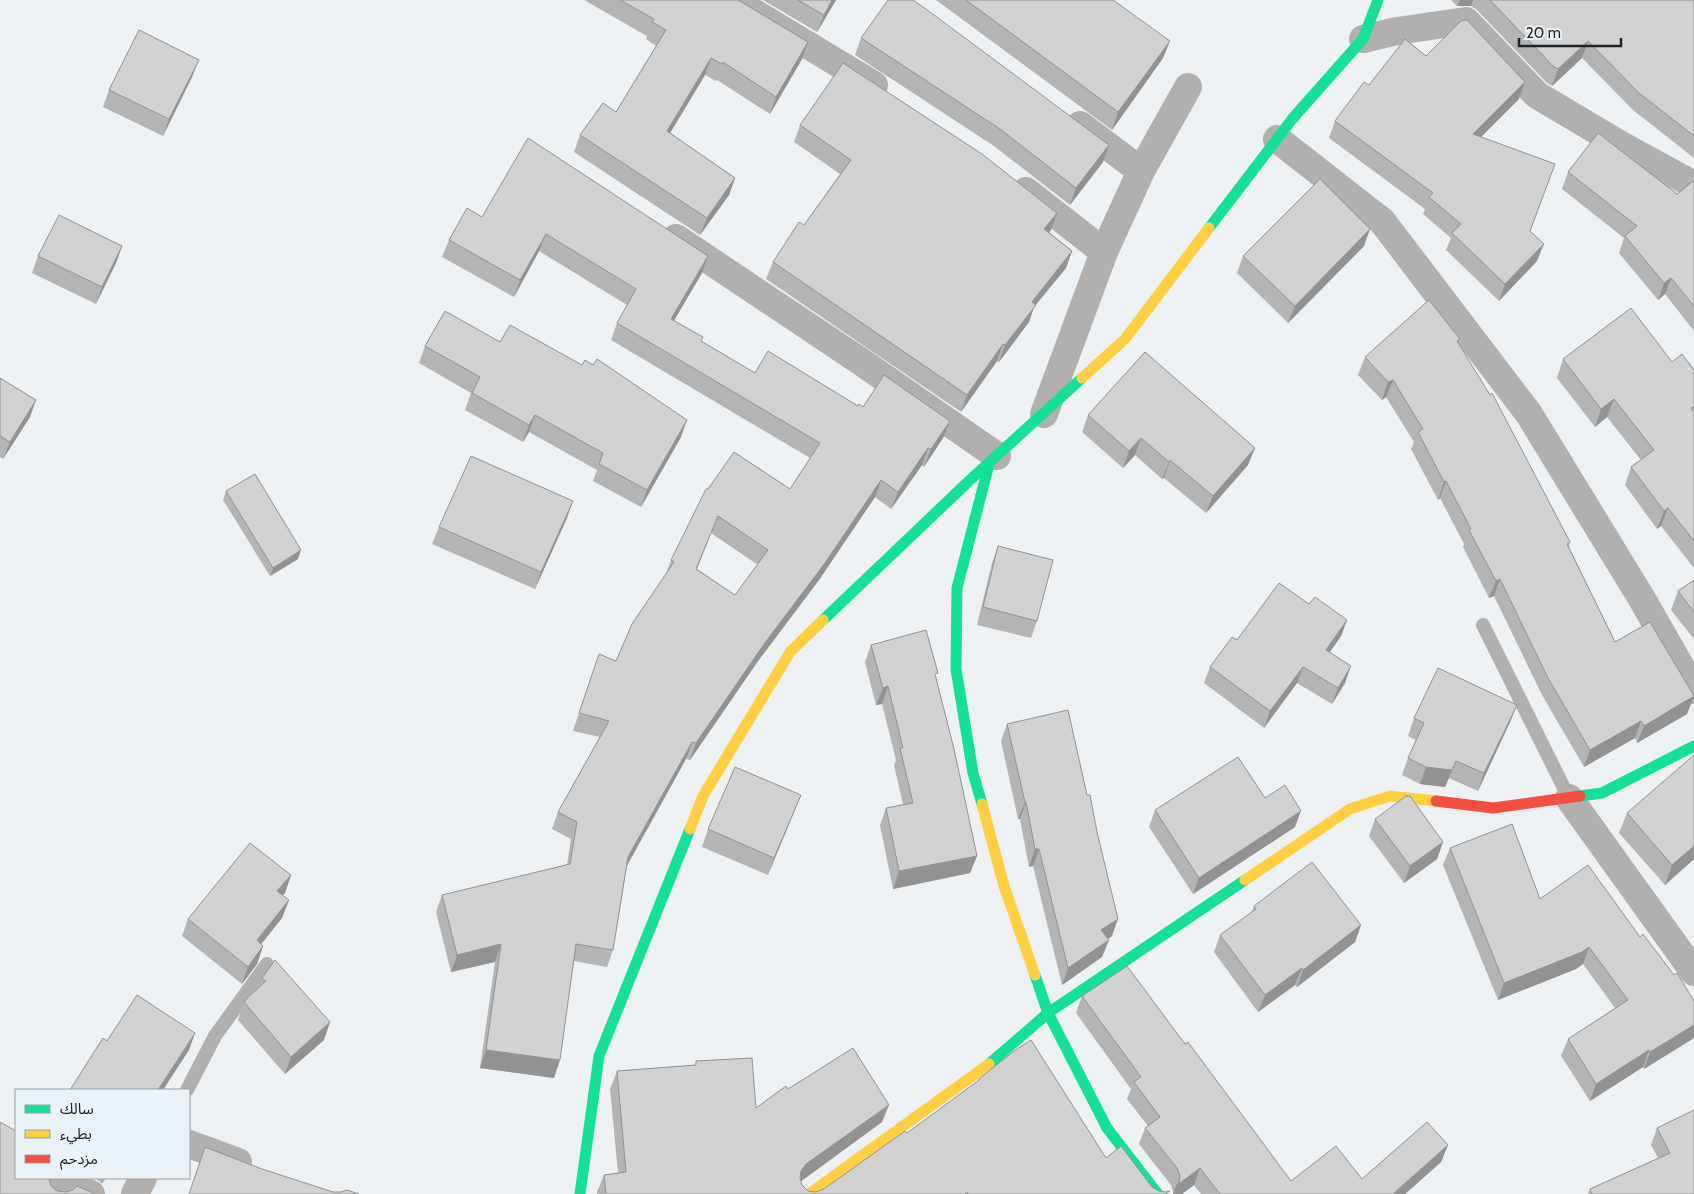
<svg xmlns="http://www.w3.org/2000/svg" width="1694" height="1194" viewBox="0 0 1694 1194" font-family="Cabin,'Noto Sans Arabic',sans-serif">
<style>
.lines{fill:none;stroke-linecap:round;stroke-linejoin:round}
.lane{stroke:#b2b0af;stroke-width:14}
.street{stroke:#b2b0af;stroke-width:28}
.fast{stroke:#16e098;stroke-width:11}
.slow{stroke:#ffcf43;stroke-width:11}
.jam{stroke:#f24e42;stroke-width:11}
.wall{fill:#b4b4b4;fill-rule:evenodd}
.shaded-wall{fill:#929292}
.building{fill:#d1d1d1;stroke:#929292;fill-rule:evenodd}
</style>
<rect width="100%" height="100%" fill="#edf1f4"/>
<g class="lines">
<g class="lane">
<polyline points="1483,625 1569,798"/>
<polyline points="187,1090 215,1036 267,964"/>
</g>
<g class="street">
<polyline points="733,0 874,85"/>
<polyline points="1363,39 1397,31 1466,21 1537,95 1621,145 1694,185"/>
<polyline points="1080,125 1141,171"/>
<polyline points="1277,139 1382,221 1529,414 1642,599 1694,690"/>
<polyline points="1026,191 1104,252"/>
<polyline points="676,238 863,363 997,456"/>
<polyline points="1044,414 1104,252 1141,171 1188,87"/>
<polyline points="1569,798 1694,972"/>
<polyline points="189,1144 238,1162"/>
<polyline points="58,1194 63,1183 91,1194"/>
<polyline points="135,1194 143,1178"/>
</g>
<g class="fast">
<polyline points="1209,228 1293,118 1363,39 1378,0"/>
<polyline points="823,620 970,480 1082,378"/>
<polyline points="1580,796 1602,793 1694,746"/>
<polyline points="982,804 973,773 956,669 957,588 989,464"/>
<polyline points="1035,975 1048,1013 1107,1128 1158,1194"/>
<polyline points="989,1064 1048,1013 1245,880"/>
<polyline points="580,1194 599,1056 690,829"/>
</g>
<g class="slow">
<polyline points="1082,378 1125,339 1209,228"/>
<polyline points="982,804 1004,886 1035,975"/>
<polyline points="690,829 703,796 790,652 823,620"/>
<polyline points="1245,880 1350,809 1390,796 1436,801"/>
<polyline points="809,1194 989,1064"/>
</g>
<polyline class="jam" points="1436,801 1493,808 1580,796"/>
</g>
<g class="wall">
<polygon points="584,0 738,0 802,59 770,114 717,80 716,81 705,75 670,133 735,178 729,195 700,235 574,152 580,135 616,112 656,46 646,39 647,36"/>
<polygon points="763,0 836,0 817,32"/>
<polygon points="936,0 1113,0 1163,58 1112,130"/>
<polygon points="1451,0 1694,0 1694,158 1633,110 1582,58 1552,86 1547,83 1477,10 1471,6 1457,6"/>
<polygon points="861,38 1103,162 1070,205 994,146 855,55"/>
<polygon points="1426,56 1519,99 1481,137 1530,231 1537,261 1499,301 1446,250 1451,238 1423,214 1425,209 1329,138 1335,121 1369,85"/>
<polygon points="192,77 163,136 103,107 109,90"/>
<polygon points="800,125 1051,230 1049,232 1072,251 1066,268 1034,307 1029,322 999,362 997,361 961,412 766,279 773,262 804,225 840,174 794,142"/>
<polygon points="1568,172 1677,194 1694,182 1694,331 1665,294 1658,300 1619,253 1624,238 1562,189"/>
<path d="M482,217L702,273L674,320L701,341L755,373L863,407L943,438L924,467L922,465L891,509L875,497L819,580L758,661L690,760L686,759L627,866L613,950L607,967L574,961L554,1078L480,1068L495,962L451,972L436,912L442,895L567,865L571,839L552,829L558,812L600,737L573,731L593,671L616,661L666,574L671,560L708,489H790L810,458L611,340L617,323L627,305L539,251L514,297L442,257L449,240ZM711,533L758,565L735,595L697,569Z"/>
<polygon points="122,246 116,263 96,304 32,273 38,256"/>
<polygon points="1364,246 1288,323 1237,273 1243,256"/>
<polygon points="1458,344 1570,542 1569,547 1615,642 1694,696 1687,714 1637,743 1635,738 1584,767 1542,695 1494,596 1489,598 1463,547 1464,544 1440,498 1438,500 1411,449 1414,442 1386,397 1382,400 1358,375 1365,357"/>
<polygon points="425,346 681,437 641,507 593,481 597,470 529,432 523,442 465,410 471,393 419,363"/>
<polygon points="1563,359 1672,362 1694,370 1694,568 1661,526 1657,529 1625,485 1631,467 1641,460 1607,417 1595,427 1557,378"/>
<polygon points="0,378 30,417 3,459 0,457"/>
<polygon points="1088,415 1248,465 1206,513 1164,478 1162,479 1135,455 1123,468 1082,432"/>
<polygon points="226,491 298,559 270,576 223,500"/>
<polygon points="567,518 535,589 432,544 439,527"/>
<polygon points="998,546 1037,621 1031,638 977,625 992,563"/>
<polygon points="1694,580 1694,639 1671,610 1678,591"/>
<polygon points="1309,604 1347,620 1341,636 1330,652 1345,683 1332,704 1297,683 1264,728 1204,683 1210,667 1237,640"/>
<polygon points="871,645 936,678 977,856 970,873 893,889 880,825 886,808 903,804 894,766 896,760 882,704 876,705 865,662"/>
<polygon points="1517,705 1510,722 1478,791 1449,778 1445,787 1420,784 1402,775 1408,758 1416,740 1408,736 1414,718"/>
<polygon points="1007,724 1112,936 1108,939 1102,957 1062,985 1033,866 1029,867 1020,819 1018,819 1001,741"/>
<polygon points="801,795 794,812 768,875 702,847 708,829"/>
<polygon points="1155,810 1295,827 1193,894 1149,827"/>
<polygon points="1627,813 1694,859 1665,885 1619,833"/>
<polygon points="1375,819 1443,842 1437,859 1404,883 1369,836"/>
<polygon points="1450,848 1540,899 1640,937 1674,975 1694,1001 1694,1038 1644,1069 1643,1067 1590,1101 1561,1056 1568,1039 1615,1008 1583,964 1576,969 1498,1000 1443,865"/>
<polygon points="291,875 285,893 282,895 289,900 282,918 261,944 263,946 257,964 242,984 182,936 188,919"/>
<polygon points="1254,906 1361,925 1355,942 1297,987 1295,985 1258,1012 1214,952 1220,935 1252,912"/>
<polygon points="275,960 324,1040 285,1074 238,1020 244,1002 258,987 262,978"/>
<polygon points="1082,996 1185,1044 1291,1181 1362,1179 1448,1145 1441,1162 1405,1194 1201,1194 1194,1185 1182,1194 1173,1194 1173,1192 1171,1185 1139,1144 1145,1128 1148,1126 1127,1099 1131,1089 1076,1013"/>
<polygon points="696,1061 756,1108 788,1089 882,1122 801,1181 802,1185 808,1191 816,1192 824,1189 907,1133 978,1081 979,1079 1106,1158 1159,1191 1169,1194 597,1194 597,1192 604,1175 618,1173 610,1089 617,1071 695,1065"/>
<polygon points="1657,1128 1694,1194 1588,1194 1590,1189 1658,1158 1651,1145"/>
<polygon points="92,1178 106,1178 102,1184 97,1179"/>
</g>
<g class="shaded-wall">
<polygon points="832,0 836,0 817,32 824,15"/>
<polygon points="1460,0 1473,0 1471,6 1457,6"/>
<polygon points="1170,41 1163,58 1112,130 1118,112"/>
<polygon points="1588,41 1582,58 1552,86 1558,69"/>
<polygon points="808,42 802,59 770,114 776,97"/>
<polygon points="711,58 705,75 661,148 667,131"/>
<polygon points="199,60 192,77 163,136 169,119"/>
<polygon points="1525,82 1519,99 1466,152 1473,134"/>
<polygon points="1109,145 1103,162 1070,205 1076,188"/>
<polygon points="735,178 729,195 700,235 707,218"/>
<polygon points="1057,213 1051,230 1038,246 1044,229"/>
<polygon points="1370,229 1364,246 1288,323 1295,306"/>
<polygon points="546,234 539,251 514,297 520,280"/>
<polygon points="1544,244 1537,261 1499,301 1505,284"/>
<polygon points="122,246 116,263 96,304 102,287"/>
<polygon points="1072,251 1066,268 1034,307 1029,322 999,362 1005,345 1032,302"/>
<polygon points="708,256 702,273 665,336 671,319"/>
<polygon points="1671,278 1665,294 1658,300 1664,283"/>
<polygon points="1003,344 997,361 961,412 967,395"/>
<polygon points="1393,380 1386,397 1382,400 1388,382"/>
<polygon points="1614,399 1607,417 1595,427 1601,409"/>
<polygon points="36,400 30,417 3,459 10,442"/>
<polygon points="535,415 529,432 523,442 529,425"/>
<polygon points="687,420 681,437 641,507 647,490"/>
<polygon points="950,421 943,438 924,467 931,449"/>
<polygon points="1141,438 1135,455 1123,468 1129,451"/>
<polygon points="928,448 922,465 891,509 898,492"/>
<polygon points="1255,448 1248,465 1206,513 1213,496"/>
<polygon points="1170,460 1164,478 1162,479 1169,462"/>
<polygon points="881,480 875,497 819,580 758,661 690,760 696,743 764,644"/>
<polygon points="1446,481 1440,498 1438,500 1444,482"/>
<polygon points="573,501 567,518 535,589 541,572"/>
<polygon points="1668,508 1661,526 1657,529 1664,511"/>
<polygon points="718,516 711,533 690,586 696,569"/>
<polygon points="301,550 298,559 270,576 273,568"/>
<polygon points="1500,579 1494,596 1489,598 1496,581"/>
<polygon points="1347,620 1341,636 1320,666 1326,650"/>
<polygon points="1351,666 1345,683 1332,704 1338,688"/>
<polygon points="1303,667 1297,683 1264,728 1270,711"/>
<polygon points="888,686 882,704 876,705 883,688"/>
<polygon points="1694,696 1687,714 1637,743 1644,726"/>
<polygon points="1517,705 1510,722 1478,791 1484,773"/>
<polygon points="1641,721 1635,738 1584,767 1590,750"/>
<polygon points="692,742 686,759 622,874 628,857"/>
<polygon points="1456,761 1445,787 1420,784 1426,767"/>
<polygon points="801,795 794,812 768,875 774,858"/>
<polygon points="1025,802 1026,802 1020,819 1018,819"/>
<polygon points="1301,811 1295,827 1193,894 1199,878"/>
<polygon points="1443,842 1437,859 1404,883 1410,866"/>
<polygon points="1694,846 1694,859 1665,885 1672,865"/>
<polygon points="1035,849 1039,849 1033,866 1029,867"/>
<polygon points="977,856 970,873 893,889 899,871"/>
<polygon points="291,875 285,893 271,909 277,891"/>
<polygon points="289,900 282,918 251,957 257,940"/>
<polygon points="1118,919 1112,936 1095,947 1101,930"/>
<polygon points="1361,925 1355,942 1297,987 1303,970"/>
<polygon points="1109,940 1102,957 1062,985 1068,968"/>
<polygon points="501,944 495,962 451,972 457,955"/>
<polygon points="263,946 257,964 242,984 248,967"/>
<polygon points="1589,947 1583,964 1576,969 1498,1000 1504,983"/>
<polygon points="1302,968 1295,985 1258,1012 1265,995"/>
<polygon points="330,1022 324,1040 285,1074 291,1057"/>
<polygon points="1694,1025 1694,1038 1644,1069 1650,1052"/>
<polygon points="195,1033 189,1050 163,1090 158,1090"/>
<polygon points="486,1050 560,1060 554,1078 480,1068"/>
<polygon points="1649,1050 1643,1067 1590,1101 1596,1084"/>
<polygon points="889,1105 882,1122 800,1182 801,1171 806,1164"/>
<polygon points="1448,1145 1441,1162 1405,1194 1393,1194"/>
<polygon points="1200,1168 1194,1185 1182,1194 1173,1194 1176,1186"/>
</g>
<g class="building">
<polygon points="620,0 738,0 808,42 776,97 723,62 722,64 711,58 667,131 735,178 707,218 580,135 603,103 616,112 666,30 652,22 654,19"/>
<polygon points="798,0 832,0 824,15"/>
<polygon points="888,0 913,0 926,9 1109,145 1076,188 1000,129 861,38"/>
<polygon points="966,0 1113,0 1170,41 1118,112"/>
<polygon points="1490,0 1694,0 1694,136 1639,93 1588,41 1558,69 1553,66"/>
<polygon points="1467,20 1525,82 1473,134 1555,164 1530,231 1544,244 1505,284 1452,233 1461,224 1429,197 1433,193 1335,121 1364,82 1369,85 1405,39 1426,56 1461,21"/>
<polygon points="139,30 199,60 169,119 109,90"/>
<polygon points="843,63 982,154 1057,213 1044,229 1072,251 1032,302 1036,305 1005,345 1003,344 967,395 773,262 799,222 804,225 851,160 800,125"/>
<polygon points="1598,133 1677,194 1692,182 1694,182 1694,306 1671,278 1664,283 1625,236 1637,226 1568,172"/>
<path d="M528,138L708,256L671,319L703,337L701,341L755,373L768,351L858,406L859,404L863,407L884,375L950,421L931,449L928,448L898,492L881,480L825,563L764,644L696,743L692,742L628,857L613,950L576,944L560,1060L486,1050L501,944L457,955L442,895L570,864L577,822L558,812L609,721L579,713L599,654L616,661L632,624L674,562L671,560L706,489H708L734,452L790,489L820,443L617,323L636,289L546,234L520,280L449,240L467,208L482,217ZM718,516L768,550L735,595L696,569Z"/>
<polygon points="1320,179 1370,229 1295,306 1243,256"/>
<polygon points="59,215 122,246 102,287 38,256"/>
<polygon points="1429,300 1460,339 1457,341 1490,395 1492,393 1570,542 1567,544 1615,642 1650,622 1694,696 1644,726 1641,721 1590,750 1548,678 1500,579 1496,581 1469,530 1471,529 1446,481 1444,482 1418,432 1423,429 1393,380 1388,382 1365,357"/>
<polygon points="1631,308 1672,362 1682,354 1694,370 1694,407 1691,408 1694,412 1694,541 1668,508 1664,511 1631,467 1654,450 1614,399 1601,409 1563,359"/>
<polygon points="445,311 500,342 510,325 582,365 585,360 593,365 597,359 687,420 647,490 599,464 603,453 535,415 529,425 472,393 480,377 425,346"/>
<polygon points="1145,352 1255,448 1213,496 1170,460 1169,462 1141,438 1129,451 1088,415"/>
<polygon points="0,378 36,400 10,442 0,436"/>
<polygon points="471,456 573,501 541,572 439,527"/>
<polygon points="255,474 301,550 273,568 226,491"/>
<polygon points="998,546 1053,560 1037,621 983,607"/>
<polygon points="1694,580 1694,612 1678,591"/>
<polygon points="1279,583 1309,604 1315,597 1347,620 1326,650 1351,666 1338,688 1303,667 1270,711 1210,667 1232,637 1237,640"/>
<polygon points="926,630 938,673 935,674 954,749 977,856 899,871 886,808 913,803 900,748 903,748 888,686 883,688 871,645"/>
<polygon points="1438,668 1517,705 1484,773 1456,761 1452,770 1426,767 1408,758 1424,723 1414,718"/>
<polygon points="1068,710 1087,795 1090,795 1097,832 1118,919 1101,930 1109,940 1068,968 1039,849 1035,849 1026,802 1025,802 1007,724"/>
<polygon points="1694,755 1694,846 1672,865 1627,813"/>
<polygon points="1238,757 1265,798 1285,785 1301,811 1199,878 1155,810"/>
<polygon points="735,767 801,795 774,858 708,829"/>
<polygon points="1406,796 1410,796 1443,842 1410,866 1375,819"/>
<polygon points="1512,824 1540,899 1588,865 1640,937 1643,934 1674,975 1677,973 1694,1001 1694,1025 1650,1052 1649,1050 1596,1084 1568,1039 1628,1000 1589,947 1582,952 1504,983 1450,848"/>
<polygon points="250,843 291,875 277,891 289,900 257,940 263,946 248,967 188,919"/>
<polygon points="1312,862 1361,925 1303,970 1302,968 1265,995 1220,935 1256,909 1254,906"/>
<polygon points="275,960 330,1022 291,1057 244,1002 249,996 266,981 262,978"/>
<polygon points="1127,966 1185,1044 1188,1042 1291,1181 1336,1146 1362,1179 1427,1122 1448,1145 1393,1194 1220,1194 1200,1168 1176,1186 1179,1183 1180,1176 1177,1168 1145,1128 1160,1117 1134,1082 1141,1077 1082,996"/>
<polygon points="137,995 195,1033 158,1090 70,1090 103,1038 107,1041"/>
<polygon points="1031,1040 1106,1158 1121,1146 1152,1187 1159,1191 1166,1192 1170,1191 1166,1194 968,1194 967,1192 965,1194 606,1194 604,1175 626,1172 617,1071 696,1065 696,1061 752,1058 756,1108 786,1086 788,1089 853,1048 889,1105 806,1164 801,1171 800,1178 802,1185 808,1191 816,1192 824,1189 905,1131 907,1133 979,1080 979,1079 1014,1051"/>
<polygon points="1694,1110 1694,1194 1592,1194 1590,1189 1670,1153 1657,1128"/>
<polygon points="0,1122 16,1131 16,1178 49,1178 51,1186 57,1191 66,1192 73,1190 77,1186 96,1194 0,1194"/>
<polygon points="205,1147 262,1169 333,1192 341,1192 347,1190 359,1194 189,1194"/>
</g>
<rect x="15" y="1089" width="175" height="90" fill="#eaf1f7" stroke="#9a9fa3"/>
<rect x="25" y="1105" width="25" height="8" fill="#16e098" stroke="#9a9fa3"/>
<text x="60" y="1114" font-size="15" fill="#212325">سالك</text>
<rect x="25" y="1130" width="25" height="8" fill="#ffcf43" stroke="#9a9fa3"/>
<text x="60" y="1139" font-size="15" fill="#212325">بطيء</text>
<rect x="25" y="1155" width="25" height="8" fill="#f24e42" stroke="#9a9fa3"/>
<text x="60" y="1164" font-size="15" fill="#212325">مزدحم</text>
<path d="M1519 38v8h102v-8" fill="none" stroke="#212325" stroke-width="2.5"/>
<text x="1526" y="38" font-size="15" fill="#212325" stroke="#eaf1f7" stroke-width="4" paint-order="stroke">20 m</text>
</svg>
